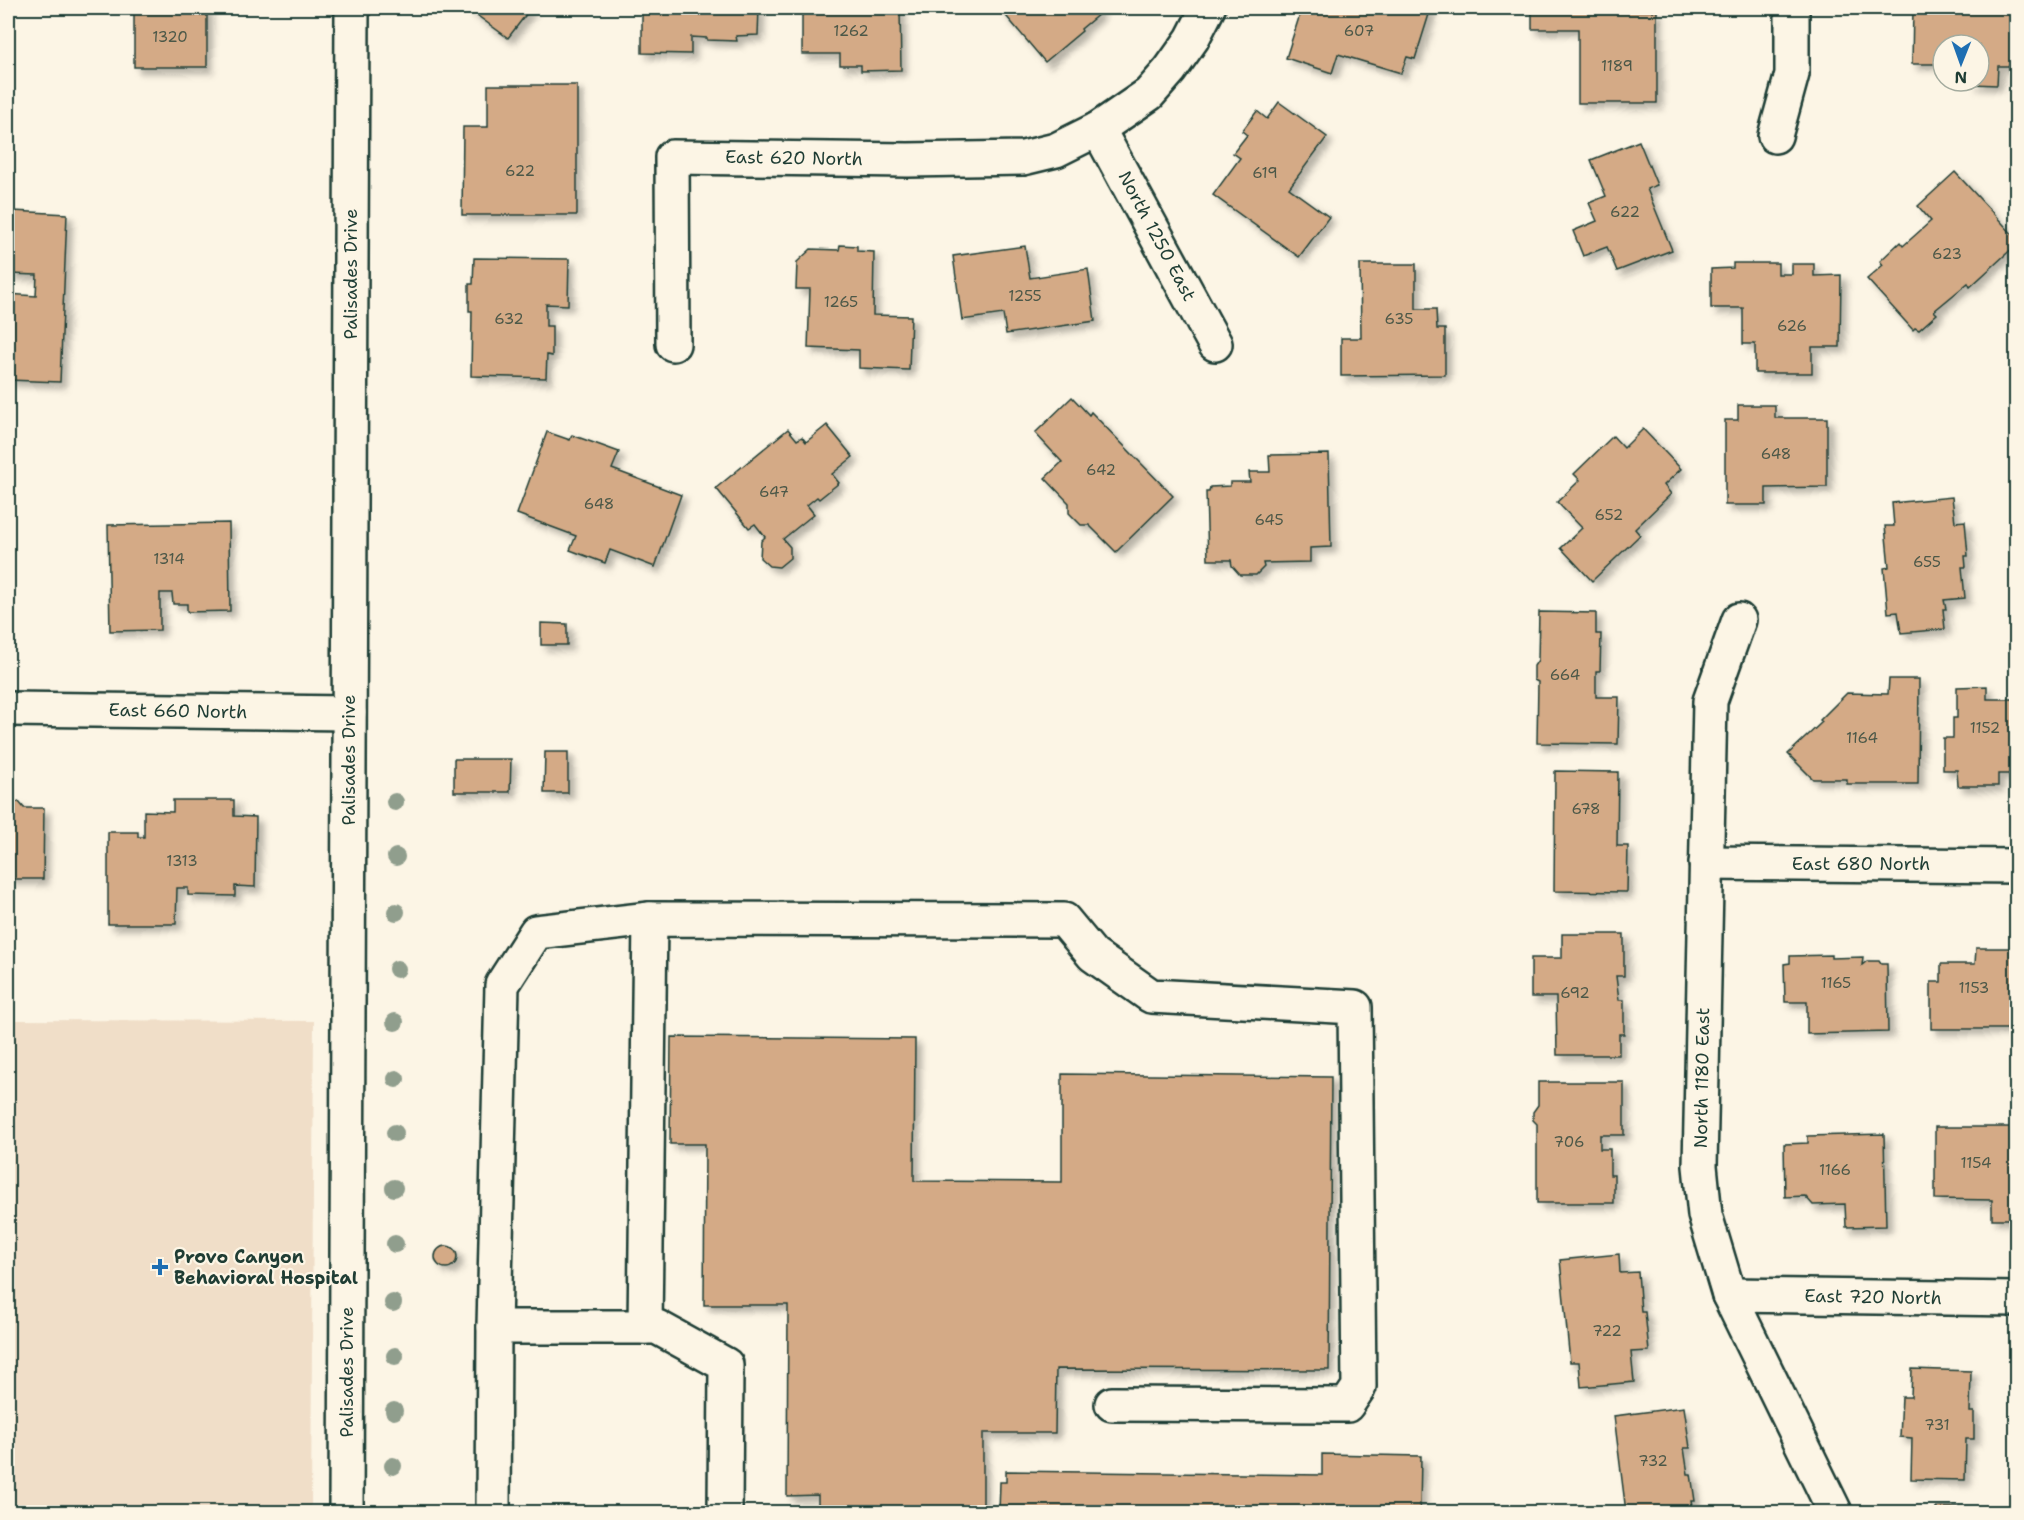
<svg xmlns="http://www.w3.org/2000/svg" width="2024" height="1520" viewBox="0 0 2024 1520" font-family="'Shantell Sans',sans-serif">
<style>
.built{fill:#f0dec8}
.building{fill:#d4aa86;stroke:#1f3d34;stroke-width:1.5;filter:url(#shadow)}
.lines{fill:none;stroke-linecap:round;stroke-linejoin:round}
.minor-casing{stroke:#1f3d34;stroke-width:38}
.minor{stroke:#fcf5e5;stroke-width:33}
.tree{fill:#909e8d}
.poi-dot{fill:#1f6fb2;stroke:#fcf5e5;stroke-width:2}
.labels{text-anchor:middle;stroke-width:4.5;stroke-linejoin:round;paint-order:stroke}
.number-label{font-size:15px;fill:#4c5848}
.street-label{font-size:18px;fill:#1f3d34;stroke:#fcf5e5}
.poi-label{font-size:18px;font-weight:bold;fill:#1f3d34;stroke:#fcf5e5;text-anchor:start}
</style>
<defs>
<filter id="shadow"><feDropShadow dx="5.5" dy="5.5" stdDeviation="3" flood-color="#0004"/></filter>
</defs>
<rect width="100%" height="100%" fill="#fcf5e5"/>
<filter id="ink" filterUnits="userSpaceOnUse"><feTurbulence type="fractalNoise" baseFrequency=".0167" numOctaves="2"/><feDisplacementMap in="SourceGraphic" scale="12" xChannelSelector="R" yChannelSelector="G"/><feConvolveMatrix kernelMatrix="1 2 1 2 8 2 1 2 1" color-interpolation-filters="sRGB"/></filter>
<g filter="url(#ink)">
<polygon class="built" points="8,1020 314,1021 311,1512 8,1512"/>
<g class="building">
<rect x="134" y="8" width="73" height="59"/>
<polygon points="467,8 531,8 508,38"/>
<polygon points="642,8 759,8 758,35 736,36 737,41 707,40 707,38 691,37 691,54 642,53"/>
<polygon points="802,8 900,8 901,70 861,71 861,65 840,65 840,54 802,54"/>
<polygon points="1004,8 1101,8 1096,11 1099,14 1081,29 1082,31 1045,62 1001,10"/>
<polygon points="1302,8 1431,8 1415,59 1407,57 1401,73 1338,54 1332,73 1286,58"/>
<polygon points="1532,8 1606,8 1606,11 1657,11 1657,103 1578,103 1578,29 1532,29"/>
<polygon points="1913,8 2016,8 2016,66 1998,66 1997,85 1972,84 1972,81 1979,81 1979,45 1943,45 1943,64 1912,64"/>
<polygon points="488,85 577,85 577,215 462,215 463,127 488,127"/>
<polygon points="1279,102 1327,137 1289,188 1329,217 1299,257 1213,195 1240,158 1233,153 1247,135 1242,131 1257,111 1267,119"/>
<polygon points="1639,141 1657,185 1647,189 1672,250 1617,271 1607,247 1583,256 1573,231 1597,221 1589,203 1606,196 1591,160"/>
<polygon points="1955,172 2016,238 2016,245 1970,287 1968,283 1934,311 1937,314 1919,330 1915,328 1913,330 1867,279 1883,265 1880,261 1900,242 1903,246 1931,221 1918,206"/>
<polygon points="13,211 67,214 60,382 8,380 8,294 36,296 37,275 10,274"/>
<polygon points="840,245 857,246 857,251 874,252 873,315 911,316 909,370 859,368 859,350 808,348 810,289 796,289 797,262 811,249 839,250"/>
<polygon points="1025,246 1030,278 1088,269 1095,321 1006,334 1003,314 962,320 953,256"/>
<polygon points="474,258 569,259 568,305 546,304 546,326 552,326 552,356 547,355 546,378 471,376 472,311 469,311 469,284 473,284"/>
<polygon points="1733,263 1778,263 1778,274 1792,274 1792,264 1814,264 1814,276 1841,275 1840,347 1812,347 1812,373 1755,373 1755,344 1743,344 1743,308 1711,308 1711,269 1733,268"/>
<polygon points="1360,264 1416,264 1416,309 1436,309 1437,329 1445,329 1445,375 1341,376 1341,338 1361,338"/>
<polygon points="1072,397 1089,415 1091,412 1173,496 1116,552 1089,525 1081,525 1069,513 1069,503 1045,478 1062,462 1035,433"/>
<polygon points="1738,405 1775,405 1775,418 1827,418 1827,487 1766,488 1766,505 1725,505 1725,420 1738,420"/>
<polygon points="827,425 853,457 832,474 839,483 819,499 817,497 807,505 814,514 783,539 790,547 790,558 779,567 769,566 760,558 761,541 765,537 755,524 749,528 716,488 788,429 797,440 802,437 806,442"/>
<polygon points="1643,429 1681,469 1664,485 1671,494 1635,529 1640,535 1592,581 1561,548 1582,528 1557,502 1580,480 1574,474 1613,436 1624,448"/>
<polygon points="547,432 570,440 572,435 619,452 612,469 681,495 655,567 610,550 605,563 570,550 576,536 517,514"/>
<polygon points="1329,454 1331,547 1310,548 1310,562 1263,563 1264,567 1256,575 1240,575 1232,566 1231,560 1208,560 1206,492 1209,492 1210,487 1230,486 1230,482 1250,482 1249,472 1270,472 1269,455"/>
<polygon points="1952,497 1955,522 1965,521 1968,556 1965,556 1966,567 1962,567 1965,598 1944,600 1946,609 1943,609 1945,629 1901,633 1898,612 1888,613 1884,568 1889,567 1885,526 1894,526 1892,503"/>
<polygon points="229,523 230,611 187,612 187,604 173,604 172,593 160,593 160,630 110,631 108,525"/>
<polygon points="1539,612 1596,613 1596,634 1601,634 1600,671 1596,671 1596,697 1619,697 1618,744 1537,743 1538,682 1534,680 1534,666 1538,660"/>
<polygon points="541,623 567,624 567,645 541,645"/>
<polygon points="1889,679 1919,679 1918,784 1847,784 1847,779 1813,779 1788,754 1822,722 1820,720 1847,693 1888,694"/>
<polygon points="1987,686 1987,699 2016,699 2016,774 1998,774 1998,786 1958,786 1957,770 1943,770 1943,738 1953,738 1953,718 1957,718 1957,687"/>
<polygon points="545,752 568,752 568,793 544,793"/>
<polygon points="454,759 511,759 510,792 454,792"/>
<polygon points="1555,771 1618,772 1617,846 1628,846 1627,892 1554,891"/>
<polygon points="173,800 234,800 234,816 256,817 255,887 235,886 235,896 188,895 188,888 177,888 176,924 108,924 108,832 138,832 138,837 144,837 144,811 173,812"/>
<polygon points="8,802 19,802 24,808 44,808 43,879 8,879"/>
<polygon points="1562,934 1624,934 1624,976 1616,976 1619,1000 1624,1000 1624,1034 1619,1034 1619,1055 1557,1055 1556,997 1531,997 1531,958 1562,958"/>
<polygon points="1976,948 2016,948 2016,994 2010,994 2011,1029 1931,1029 1931,982 1941,982 1941,964 1975,964"/>
<polygon points="1831,955 1831,958 1863,957 1862,965 1867,961 1879,961 1881,964 1887,964 1888,1032 1807,1034 1807,1002 1785,1002 1784,964 1790,963 1790,956"/>
<polygon points="671,1037 915,1039 914,1181 1062,1182 1062,1074 1331,1077 1329,1370 1056,1369 1055,1433 983,1433 983,1512 818,1512 818,1495 787,1496 788,1305 704,1305 705,1144 670,1144"/>
<polygon points="1538,1082 1624,1082 1624,1135 1600,1135 1600,1149 1610,1149 1610,1175 1614,1175 1614,1203 1537,1203 1537,1124 1533,1120 1533,1112 1538,1105"/>
<polygon points="1935,1127 2016,1127 2016,1219 1992,1219 1992,1200 1935,1199"/>
<polygon points="1884,1134 1886,1226 1846,1227 1845,1204 1813,1205 1805,1196 1785,1197 1784,1144 1808,1143 1808,1136"/>
<circle cx="446" cy="1257" r="11"/>
<polygon points="1619,1254 1620,1273 1638,1272 1641,1312 1645,1312 1649,1351 1631,1352 1634,1382 1581,1387 1579,1362 1570,1362 1560,1260"/>
<polygon points="1912,1369 1971,1371 1970,1412 1974,1412 1974,1439 1966,1439 1965,1480 1911,1479 1912,1438 1900,1437 1902,1397 1911,1397"/>
<polygon points="1684,1407 1690,1448 1684,1448 1688,1474 1691,1474 1695,1501 1691,1501 1693,1512 1626,1512 1614,1416"/>
<polygon points="1322,1454 1421,1456 1420,1512 999,1512 1000,1482 1006,1482 1006,1471 1322,1475"/>
<rect x="1936" y="1507" width="76" height="5"/>
</g>
<g class="lines">
<g class="minor-casing">
<g id="minor">
<polyline points="1098,129 1215,344"/>
<polyline points="1775,136 1792,74 1792,8"/>
<polyline points="673,344 672,157 908,160 1023,158 1056,150 1098,129 1149,94 1170,70 1192,39 1208,8"/>
<polyline points="1739,620 1710,701 1700,1166 1705,1215 1729,1295 1835,1512"/>
<polyline points="8,709 349,713"/>
<polyline points="1706,863 2016,866"/>
<polyline points="1729,1295 2016,1299"/>
<polyline points="494,1327 657,1327 726,1365 725,1512"/>
<polyline points="645,1327 650,919"/>
<polyline points="346,1512 352,8"/>
<polyline points="493,1512 494,1327 502,985 536,932 650,919 1064,920 1093,955 1151,996 1355,1007 1359,1387 1347,1405 1112,1404"/>
</g>
</g>
<use href="#minor" class="minor"/>
</g>
<g class="tree">
<circle cx="395" cy="802" r="9"/>
<circle cx="396" cy="857" r="9"/>
<circle cx="396" cy="912" r="9"/>
<circle cx="397" cy="969" r="9"/>
<circle cx="395" cy="1022" r="9"/>
<circle cx="396" cy="1079" r="9"/>
<circle cx="395" cy="1133" r="9"/>
<circle cx="394" cy="1188" r="9"/>
<circle cx="395" cy="1244" r="9"/>
<circle cx="393" cy="1303" r="9"/>
<circle cx="395" cy="1356" r="9"/>
<circle cx="394" cy="1411" r="9"/>
<circle cx="393" cy="1466" r="9"/>
</g>
</g>
<path class="poi-dot" d="M157 1258h6v6h6v6h-6v6h-6v-6h-6v-6h6z"/>
<g class="labels">
<g class="number-label">
<text x="851" y="36">1262</text>
<text x="1359" y="36">607</text>
<text x="170" y="42">1320</text>
<text x="1617" y="71">1189</text>
<text x="520" y="176">622</text>
<text x="1265" y="178">619</text>
<text x="1625" y="217">622</text>
<text x="1947" y="259">623</text>
<text x="1025" y="301">1255</text>
<text x="841" y="307">1265</text>
<text x="509" y="324">632</text>
<text x="1399" y="324">635</text>
<text x="1792" y="331">626</text>
<text x="1776" y="459">648</text>
<text x="1101" y="475">642</text>
<text x="774" y="497">647</text>
<text x="599" y="509">648</text>
<text x="1609" y="520">652</text>
<text x="1269" y="525">645</text>
<text x="169" y="564">1314</text>
<text x="1927" y="567">655</text>
<text x="1565" y="680">664</text>
<text x="1985" y="733">1152</text>
<text x="1862" y="743">1164</text>
<text x="1586" y="814">678</text>
<text x="182" y="866">1313</text>
<text x="1836" y="988">1165</text>
<text x="1974" y="993">1153</text>
<text x="1575" y="998">692</text>
<text x="1569" y="1147">706</text>
<text x="1976" y="1168">1154</text>
<text x="1835" y="1175">1166</text>
<text x="1607" y="1336">722</text>
<text x="1937" y="1430">731</text>
<text x="1653" y="1466">732</text>
</g>
<g class="street-label">
<text transform="translate(794 158) rotate(1)" y="6">East 620 North</text>
<text transform="translate(1157 236) rotate(62)" y="6">North 1250 East</text>
<text transform="translate(351 274) rotate(-90)" y="6">Palisades Drive</text>
<text transform="translate(178 711) rotate(1)" y="6">East 660 North</text>
<text transform="translate(349 760) rotate(-90)" y="6">Palisades Drive</text>
<text x="1861" y="870">East 680 North</text>
<text transform="translate(1702 1078) rotate(-89)" y="6">North 1180 East</text>
<text transform="translate(1873 1297) rotate(1)" y="6">East 720 North</text>
<text transform="translate(347 1372) rotate(-90)" y="6">Palisades Drive</text>
</g>
<g class="poi-label">
<text x="174" y="1263">Provo Canyon<tspan x="174" dy="21">Behavioral Hospital</tspan></text>
</g>
</g>
<rect width="2024" height="1520" fill="none" stroke="#fcf5e5" stroke-width="30"/>
<rect x="15" y="15" width="1994" height="1490" fill="none" stroke="#1f3d34" stroke-width="2" filter="url(#ink)"/>
<g transform="translate(1961 63) rotate(181)"><circle r="28" fill="#fcf5e5" stroke="#a4ab9e" stroke-width="1.5"/>
<path d="M0-4.5L10 22L0 15L-10 22Z" fill="#1f6fb2"/>
<text y="-9" font-size="16" font-weight="bold" text-anchor="middle" fill="#1f3d34">N</text>
</g>
</svg>
